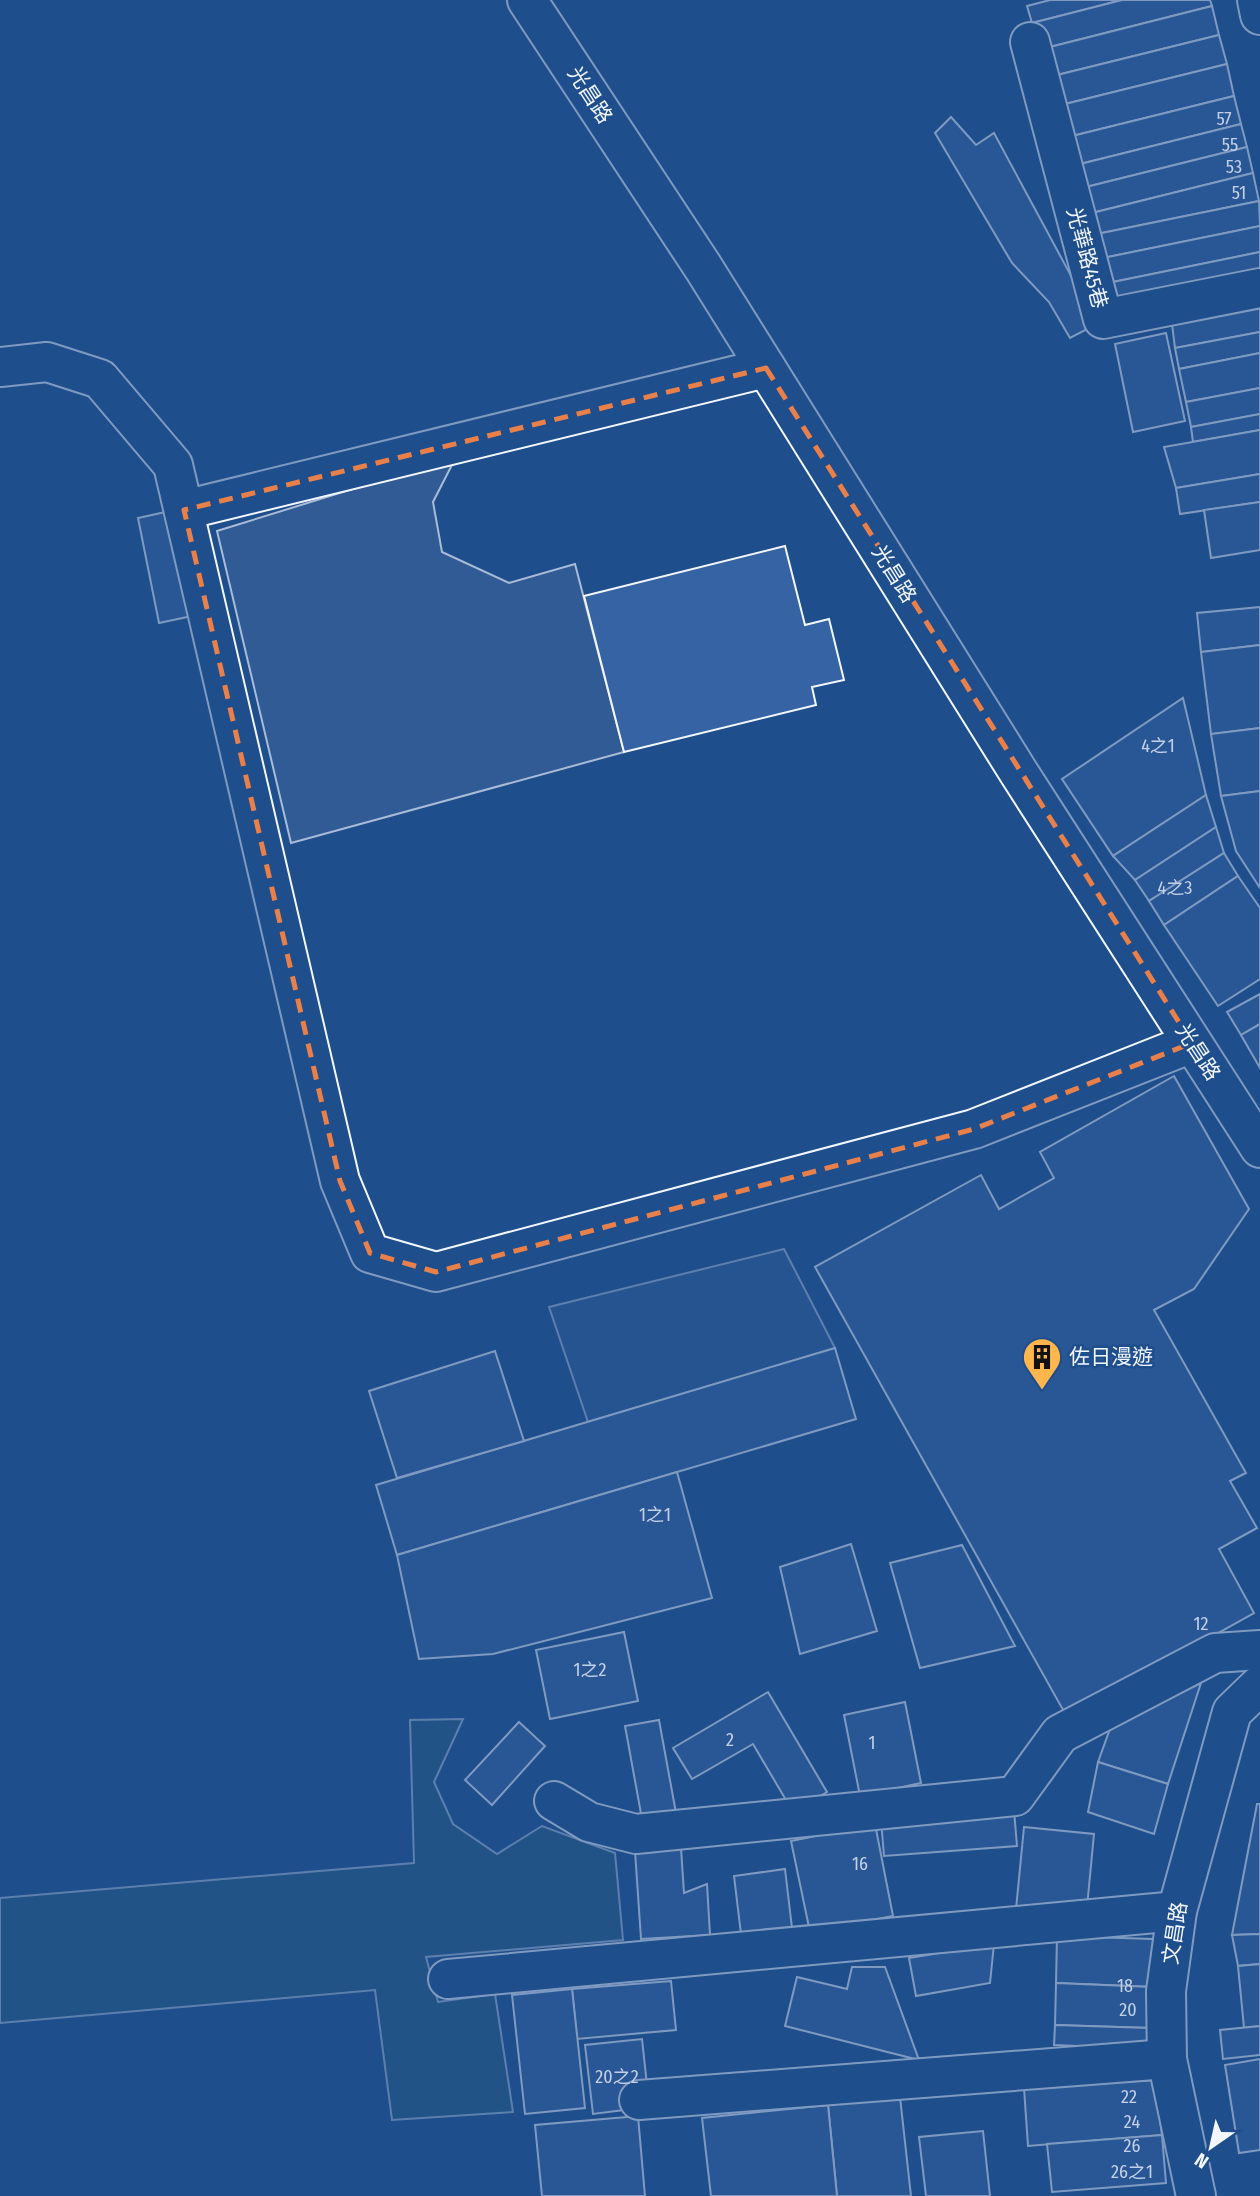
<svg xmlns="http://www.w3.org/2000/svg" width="1260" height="2196" viewBox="0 0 1260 2196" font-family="'Fira Sans Condensed','Noto Sans TC',sans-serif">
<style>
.green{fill:#245a82;stroke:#a8bbd7;stroke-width:2}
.parking{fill:#305b95;stroke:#a8bbd7;stroke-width:2}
.building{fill:#3563a3;stroke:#f2f6ff;stroke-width:2}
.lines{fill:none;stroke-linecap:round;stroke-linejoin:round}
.minor-casing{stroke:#f2f6ff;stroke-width:42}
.minor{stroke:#1f4e8c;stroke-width:38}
.marked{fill:none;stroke:#ea8049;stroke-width:5;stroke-dasharray:14 9;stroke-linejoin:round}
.labels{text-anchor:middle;stroke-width:5;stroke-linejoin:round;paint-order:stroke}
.number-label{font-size:18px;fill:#c3d1e8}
.street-label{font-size:21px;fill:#f2f6ff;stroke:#1f4e8c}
.poi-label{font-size:21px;fill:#f2f6ff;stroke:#1f4e8c;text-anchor:start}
</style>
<rect width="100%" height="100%" fill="#1f4e8c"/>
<polygon class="green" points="463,1719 434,1782 453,1824 497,1854 542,1826 615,1853 623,1940 426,1957 438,2002 495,1994 513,2112 392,2120 375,1990 0,2023 0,1898 414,1863 410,1720"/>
<g class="parking">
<polygon points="456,457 433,502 442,552 509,583 575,564 624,752 291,843 217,531"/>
<polygon points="784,1249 835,1348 588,1422 549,1307"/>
</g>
<g class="building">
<polygon points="1050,0 1122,0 1032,23 1027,6"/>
<polygon points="1122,0 1210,0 1212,6 1038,50 1032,23"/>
<polygon points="1212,6 1219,35 1045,78 1038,50"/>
<polygon points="1219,35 1227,64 1053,107 1045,78"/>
<polygon points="1227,64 1234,96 1060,139 1053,107"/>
<polygon points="1234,96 1241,124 1068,167 1060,139"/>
<polygon points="951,117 976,145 994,133 1097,324 1070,338 1049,302 1012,263 935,133"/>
<polygon points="1241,124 1247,147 1074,190 1068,167"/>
<polygon points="1247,147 1253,173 1080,216 1074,190"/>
<polygon points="1253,173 1259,201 1092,235 1080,216"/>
<polygon points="1259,201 1260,226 1098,259 1092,235"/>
<polygon points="1260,226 1260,252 1103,284 1098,259"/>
<polygon points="1260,252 1260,275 1107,307 1103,284"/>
<polygon points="1260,298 1260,332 1175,348 1171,316"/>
<polygon points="1260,332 1260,353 1179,369 1175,348"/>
<polygon points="1166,333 1185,421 1133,432 1115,344"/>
<polygon points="1260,353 1260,388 1186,402 1179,369"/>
<polygon points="1260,388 1260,414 1191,427 1186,402"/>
<polygon points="1260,414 1260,430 1193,442 1191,427"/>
<polygon points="1260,430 1260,474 1176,488 1164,447"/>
<polygon points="1260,474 1260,502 1180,514 1176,488"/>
<polygon points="1260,502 1260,550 1211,558 1204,510"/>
<polygon points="170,511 192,616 159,623 138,518"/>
<polygon points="785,546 805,625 829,619 844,680 812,687 816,705 624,752 584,596"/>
<polygon points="1260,607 1260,645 1201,652 1197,613"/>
<polygon points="1260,645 1260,728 1211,734 1201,652"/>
<polygon points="1183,698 1206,795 1113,856 1062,779"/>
<polygon points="1260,728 1260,791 1221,796 1211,734"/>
<polygon points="1260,791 1260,888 1236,851 1221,796"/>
<polygon points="1206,795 1216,827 1135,880 1113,856"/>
<polygon points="1216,827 1224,853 1149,901 1135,880"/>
<polygon points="1224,853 1238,876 1164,925 1149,901"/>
<polygon points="1238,876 1260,908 1260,979 1218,1006 1164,925"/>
<polygon points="1260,994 1260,1024 1241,1035 1227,1012"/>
<polygon points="1260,1024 1260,1068 1241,1035"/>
<polygon points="1174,1076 1249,1209 1194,1289 1154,1310 1246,1473 1230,1481 1257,1528 1219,1549 1254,1613 1067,1717 815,1267 981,1175 999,1209 1054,1178 1040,1152"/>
<polygon points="835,1348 856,1419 397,1555 376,1485"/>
<polygon points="495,1351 524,1441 397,1478 369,1391"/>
<polygon points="677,1472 712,1598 493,1654 419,1659 397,1555"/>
<polygon points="851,1544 877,1631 800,1654 780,1567"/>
<polygon points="962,1545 1015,1646 920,1668 890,1563"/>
<polygon points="624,1632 638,1701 550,1719 536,1650"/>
<polygon points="1201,1683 1168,1784 1098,1762 1111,1726"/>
<polygon points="768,1692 827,1792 793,1812 753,1744 692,1779 673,1748"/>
<polygon points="905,1702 921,1783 860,1796 844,1715"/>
<polygon points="659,1720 676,1813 642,1819 625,1726"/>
<polygon points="519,1722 545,1746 492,1805 465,1780"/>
<polygon points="1098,1762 1168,1784 1154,1834 1088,1812"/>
<polygon points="1257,1804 1260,1804 1260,1934 1232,1935"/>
<polygon points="1014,1810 1017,1846 884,1856 881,1820"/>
<polygon points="875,1824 893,1916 810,1932 791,1841"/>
<polygon points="1024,1827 1094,1834 1087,1907 1016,1909"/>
<polygon points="681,1848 684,1893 707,1884 710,1935 641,1939 635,1851"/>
<polygon points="785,1869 792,1928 741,1934 734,1876"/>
<polygon points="1260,1934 1260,1964 1238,1966 1232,1935"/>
<polygon points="1057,1936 1153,1939 1152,1987 1056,1983"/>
<polygon points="994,1944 990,1983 916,1996 909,1958"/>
<polygon points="1260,1964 1260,2026 1244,2028 1238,1966"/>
<polygon points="852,1967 885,1967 919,2060 785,2026 797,1977 847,1989"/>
<polygon points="671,1981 676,2030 577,2039 572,1989"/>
<polygon points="1056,1983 1152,1987 1150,2028 1055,2025"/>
<polygon points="572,1989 585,2108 525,2114 512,1995"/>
<polygon points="1055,2025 1150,2028 1150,2049 1054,2045"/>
<polygon points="1260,2026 1260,2055 1223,2059 1220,2030"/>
<polygon points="642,2039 647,2085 632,2109 593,2114 585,2045"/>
<polygon points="1260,2059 1260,2150 1239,2153 1225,2065"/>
<polygon points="1155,2080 1162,2135 1028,2146 1024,2088"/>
<polygon points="900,2097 911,2196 837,2196 828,2105"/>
<polygon points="828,2105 837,2196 711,2196 702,2118"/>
<polygon points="638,2116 645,2196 542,2196 535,2125"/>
<polygon points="983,2131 990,2196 926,2196 919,2137"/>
<polygon points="1162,2135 1166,2183 1052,2192 1047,2144"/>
</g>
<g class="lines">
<g class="minor-casing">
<g id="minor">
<polyline points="527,0 703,267 1019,773 1260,1148"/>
<polyline points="1257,0 1260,15"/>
<polyline points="1030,42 1103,319 1260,288"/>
<polyline points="0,367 47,362 100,379 173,465 340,1181 370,1253 436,1272 974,1129 1192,1043"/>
<polyline points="184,510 766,368"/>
<polyline points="554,1801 589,1822 636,1834 1015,1796 1060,1734 1215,1653 1260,1650"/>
<polyline points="448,1979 1177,1911"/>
<polyline points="639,2100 1167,2059"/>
<polyline points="1196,2196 1167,2059 1166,1991 1177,1911 1232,1712 1260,1685"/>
</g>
</g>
<use href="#minor" class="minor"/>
</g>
<path d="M0 0H1260V2196H0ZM766,368L1192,1043L974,1129L436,1272L370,1253L340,1181L184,510Z" fill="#1f4e8c" fill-opacity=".55" fill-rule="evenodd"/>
<path class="marked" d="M766,368L1192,1043L974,1129L436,1272L370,1253L340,1181L184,510Z"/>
<defs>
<g id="building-pin" transform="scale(2.0125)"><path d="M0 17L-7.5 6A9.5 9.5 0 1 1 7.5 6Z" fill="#ffb74d" stroke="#1f4e8c"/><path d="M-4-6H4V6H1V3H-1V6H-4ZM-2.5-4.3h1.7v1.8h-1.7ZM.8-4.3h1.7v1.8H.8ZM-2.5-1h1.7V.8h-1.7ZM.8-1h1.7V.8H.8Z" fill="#111"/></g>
</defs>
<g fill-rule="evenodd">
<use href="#building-pin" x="1042" y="1357"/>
</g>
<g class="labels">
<g class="number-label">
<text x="1224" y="125">57</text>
<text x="1230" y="151">55</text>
<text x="1234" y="173">53</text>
<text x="1239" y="199">51</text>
<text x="1158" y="752">4之1</text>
<text x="1175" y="894">4之3</text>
<text x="655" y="1521">1之1</text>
<text x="1201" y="1630">12</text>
<text x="590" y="1676">1之2</text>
<text x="730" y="1746">2</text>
<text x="872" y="1749">1</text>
<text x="860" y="1870">16</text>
<text x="1125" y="1992">18</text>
<text x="1128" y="2016">20</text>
<text x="617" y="2083">20之2</text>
<text x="1129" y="2103">22</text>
<text x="1132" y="2128">24</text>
<text x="1132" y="2152">26</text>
<text x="1132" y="2178">26之1</text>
</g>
<g class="street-label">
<text transform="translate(590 95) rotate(57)" y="7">光昌路</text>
<text transform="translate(1087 258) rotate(75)" y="7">光華路45巷</text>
<text transform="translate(894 574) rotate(58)" y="7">光昌路</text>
<text transform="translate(1198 1052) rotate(57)" y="7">光昌路</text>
<text transform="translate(1175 1933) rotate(-81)" y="7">文昌路</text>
</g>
<g class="poi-label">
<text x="1069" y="1364">佐日漫遊</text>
</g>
</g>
<g transform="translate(1211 2147) rotate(214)" stroke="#1f4e8c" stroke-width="5" paint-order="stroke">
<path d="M0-5L12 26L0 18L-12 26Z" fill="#f2f6ff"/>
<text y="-10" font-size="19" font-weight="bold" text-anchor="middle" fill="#f2f6ff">N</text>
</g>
</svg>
